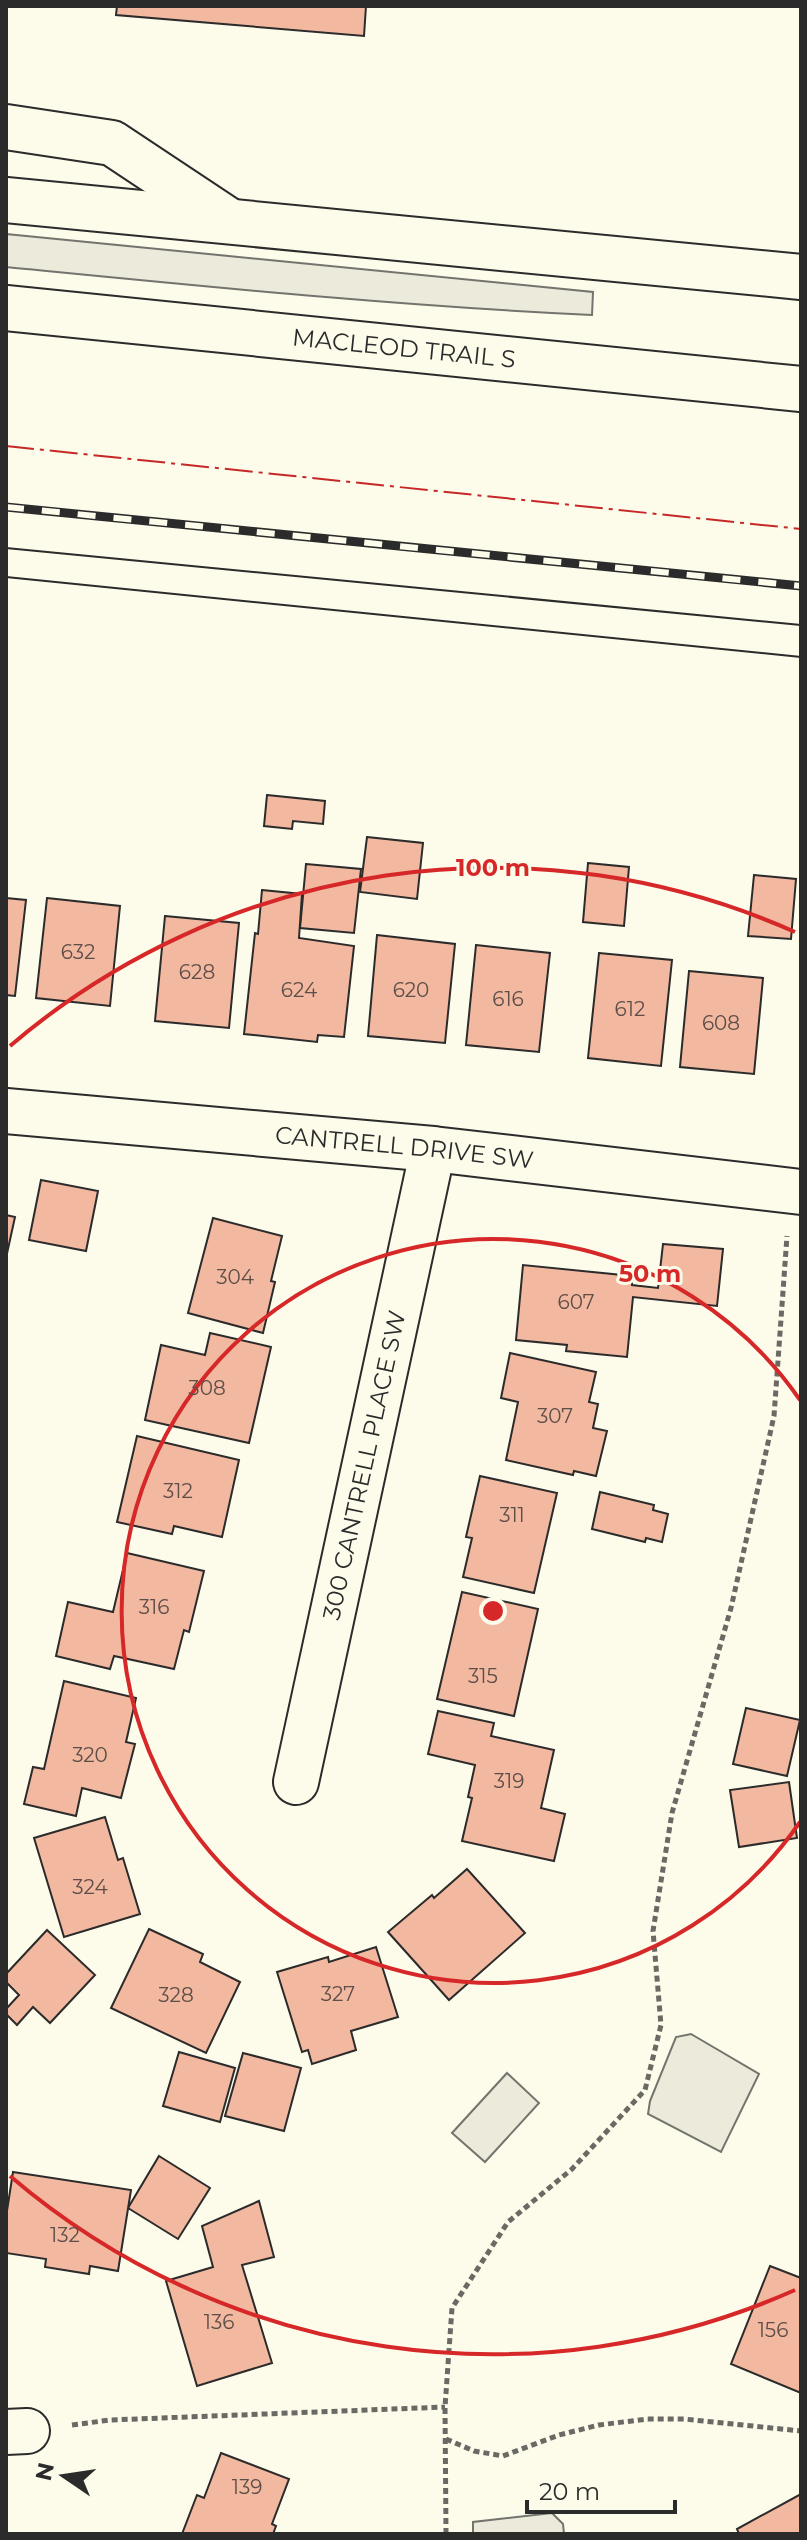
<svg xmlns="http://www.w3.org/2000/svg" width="807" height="2540" viewBox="0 0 807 2540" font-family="Montserrat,sans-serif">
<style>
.green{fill:#ecebdb;stroke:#74746e;stroke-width:2}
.building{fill:#f2b8a0;stroke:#2b2b2b;stroke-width:2}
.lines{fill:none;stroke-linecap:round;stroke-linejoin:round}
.street-casing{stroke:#2b2b2b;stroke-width:48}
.highway-casing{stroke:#2b2b2b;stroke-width:48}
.path{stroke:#6a6964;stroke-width:5;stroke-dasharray:6 4;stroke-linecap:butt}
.street{stroke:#fdfbea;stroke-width:44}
.highway{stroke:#fdfbea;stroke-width:44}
.tram{stroke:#2b2b2b;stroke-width:2}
.rail-casing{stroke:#2b2b2b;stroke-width:9}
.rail{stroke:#fdfbea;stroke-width:6;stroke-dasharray:18;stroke-linecap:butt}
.power{stroke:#c62828;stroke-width:2;stroke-dasharray:28 6 4 6;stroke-linecap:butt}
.ring{fill:none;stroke:#d62828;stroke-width:4}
.labels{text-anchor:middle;stroke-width:6;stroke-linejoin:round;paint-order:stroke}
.number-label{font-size:20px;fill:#5d4e48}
.street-label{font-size:24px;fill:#2b2b2b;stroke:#fdfbea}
.centre{fill:#d62828;stroke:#fdfbea;stroke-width:4}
.ring-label{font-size:24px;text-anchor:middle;font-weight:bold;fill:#d62828;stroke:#fdfbea;stroke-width:6;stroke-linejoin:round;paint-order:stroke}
</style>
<rect width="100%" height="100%" fill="#fdfbea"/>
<g class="green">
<path d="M6,234L593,292L592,315C396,306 201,286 6,267Z"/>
<polygon points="691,2034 759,2074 721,2152 648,2114 650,2101 676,2037"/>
<polygon points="507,2073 539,2103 485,2162 452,2133"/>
<polygon points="552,2513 563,2524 564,2534 473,2534 473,2522"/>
</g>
<g class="building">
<polygon points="117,6 366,6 364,36 116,15"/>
<polygon points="267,795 325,801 323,824 293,821 292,829 264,826"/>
<polygon points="367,837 423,843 417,899 360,892"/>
<polygon points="588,863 629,867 624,926 583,922"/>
<polygon points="306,864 361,869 354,933 300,928"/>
<polygon points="754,875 796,879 791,939 748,936"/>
<polygon points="262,890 302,894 299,938 354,946 344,1037 318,1035 317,1042 244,1034 255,933 258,934"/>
<polygon points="6,898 26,900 15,996 6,995"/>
<polygon points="47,898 120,906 110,1006 36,998"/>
<polygon points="165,916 239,923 229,1028 155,1021"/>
<polygon points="377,935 455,944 445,1043 368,1036"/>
<polygon points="476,945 550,953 539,1052 466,1045"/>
<polygon points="599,953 672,960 661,1066 588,1058"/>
<polygon points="689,971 763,978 754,1074 680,1067"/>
<polygon points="41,1180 98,1191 86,1251 29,1240"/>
<polygon points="6,1215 15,1217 6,1258"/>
<polygon points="213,1218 282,1236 271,1281 275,1282 263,1333 188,1313"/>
<polygon points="663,1244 723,1249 717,1306 633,1297 627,1357 566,1351 567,1345 516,1340 523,1265 632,1276 632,1285 658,1288"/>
<polygon points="210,1333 271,1347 249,1443 145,1420 161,1345 205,1355"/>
<polygon points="510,1353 596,1372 589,1402 598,1404 593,1428 607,1431 596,1476 574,1471 573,1475 506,1460 518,1402 501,1398"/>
<polygon points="137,1436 239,1460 222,1537 174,1526 172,1534 117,1522"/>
<polygon points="480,1476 557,1493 534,1593 463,1577 472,1538 466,1537"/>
<polygon points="600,1492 654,1505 653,1510 668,1514 662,1542 646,1538 645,1542 592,1529"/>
<polygon points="127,1553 204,1571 189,1632 184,1630 174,1669 114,1656 110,1669 56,1656 68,1602 113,1612"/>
<polygon points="462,1592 538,1609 514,1716 437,1699"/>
<polygon points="64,1681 136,1698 126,1742 135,1744 121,1798 82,1788 76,1816 24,1804 33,1767 44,1769"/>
<polygon points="746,1708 800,1720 787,1776 733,1764"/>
<polygon points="438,1711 494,1723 491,1736 554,1750 541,1808 565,1814 554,1861 462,1841 472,1798 468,1797 475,1765 428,1754"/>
<polygon points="789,1782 797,1838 739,1847 730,1790"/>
<polygon points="105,1817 118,1860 123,1858 140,1914 64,1937 34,1838"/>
<polygon points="467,1869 525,1933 449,2000 388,1932 432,1895 434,1898"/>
<polygon points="149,1929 203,1954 200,1962 240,1982 206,2053 111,2008"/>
<polygon points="47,1930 95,1975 50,2023 33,2007 17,2025 6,2014 6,2009 19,1995 6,1982 6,1974"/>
<polygon points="376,1947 398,2017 351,2031 356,2050 312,2064 308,2050 302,2052 277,1972 328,1957 329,1962"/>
<polygon points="179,2052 235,2068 220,2122 163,2106"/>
<polygon points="243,2053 301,2068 284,2131 225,2116"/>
<polygon points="159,2156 210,2188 178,2239 128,2208"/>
<polygon points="13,2172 131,2190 118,2271 90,2266 89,2274 45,2267 46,2259 6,2253 6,2217"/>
<polygon points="259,2201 274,2257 242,2265 272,2363 197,2386 166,2281 213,2267 202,2226"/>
<polygon points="770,2266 801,2278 801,2393 731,2364"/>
<polygon points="221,2453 289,2479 272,2524 276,2526 273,2534 182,2534 197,2495 204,2498"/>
<polygon points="801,2494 801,2534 739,2534 737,2529"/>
</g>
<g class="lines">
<g class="street-casing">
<g id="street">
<path id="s1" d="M6,1111L433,1149L801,1192"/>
<path id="s2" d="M296,1782L433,1149"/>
<polyline points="6,2432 27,2431"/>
</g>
</g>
<g class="highway-casing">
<g id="highway">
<polyline points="6,127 112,143 225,218"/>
<polyline points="6,200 801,277"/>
<path id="s3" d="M6,308L801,389"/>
</g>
</g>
<g class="path">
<polyline points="72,2425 110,2420 445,2407"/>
<polyline points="446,2439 474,2451 503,2456 559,2435 599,2425 647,2419 684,2419 801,2431"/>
<polyline points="446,2534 445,2407 452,2308 508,2222 572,2169 645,2090 661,2025 653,1931 672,1813 731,1608 774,1416 787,1236"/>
</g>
<use href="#street" class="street"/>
<use href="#highway" class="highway"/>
<g class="tram">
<polyline points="6,548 801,625"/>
<polyline points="6,577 801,657"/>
</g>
<g class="rail-casing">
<polyline id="rail" points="6,507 801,586"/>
</g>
<use href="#rail" class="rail"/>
<polyline class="power" points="6,446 801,529"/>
</g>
<g class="ring">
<path d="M800 1822A372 372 0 1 1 800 1400"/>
<path d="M795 2290A743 743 0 0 1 10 2176M10 1046A743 743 0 0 1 795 932"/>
</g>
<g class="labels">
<g class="number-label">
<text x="78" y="959">632</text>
<text x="197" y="979">628</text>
<text x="299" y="997">624</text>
<text x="411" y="997">620</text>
<text x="508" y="1006">616</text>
<text x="630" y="1016">612</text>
<text x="721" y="1030">608</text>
<text x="235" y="1284">304</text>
<text x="576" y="1309">607</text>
<text x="207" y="1395">308</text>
<text x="555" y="1423">307</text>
<text x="178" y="1498">312</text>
<text x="512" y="1522">311</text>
<text x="154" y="1614">316</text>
<text x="483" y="1683">315</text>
<text x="90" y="1762">320</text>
<text x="509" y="1788">319</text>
<text x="90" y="1894">324</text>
<text x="338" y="2001">327</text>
<text x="176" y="2002">328</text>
<text x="65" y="2242">132</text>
<text x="219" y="2329">136</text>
<text x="773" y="2337">156</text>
<text x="247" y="2494">139</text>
</g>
<g class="street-label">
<text dy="8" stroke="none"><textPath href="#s3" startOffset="400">MACLEOD TRAIL S</textPath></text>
<text dy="8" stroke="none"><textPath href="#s1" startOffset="400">CANTRELL DRIVE SW</textPath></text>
<text dy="8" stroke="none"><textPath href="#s2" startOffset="324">300 CANTRELL PLACE SW</textPath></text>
</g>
</g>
<circle cx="493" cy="1611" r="12" class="centre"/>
<g class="ring-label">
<text x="493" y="876">100 m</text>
<text x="650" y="1282">50 m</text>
</g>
<rect width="807" height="2540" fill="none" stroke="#2b2b2b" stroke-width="16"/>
<g transform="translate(64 2476) rotate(283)" stroke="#fdfbea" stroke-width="6" paint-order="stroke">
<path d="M0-6L14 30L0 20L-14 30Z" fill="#2b2b2b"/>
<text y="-12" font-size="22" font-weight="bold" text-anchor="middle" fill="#2b2b2b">N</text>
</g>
<path d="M527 2500v12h148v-12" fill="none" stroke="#2b2b2b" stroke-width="4"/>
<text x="539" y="2500" font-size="24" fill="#2b2b2b" stroke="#fdfbea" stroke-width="6" paint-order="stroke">20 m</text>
</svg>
